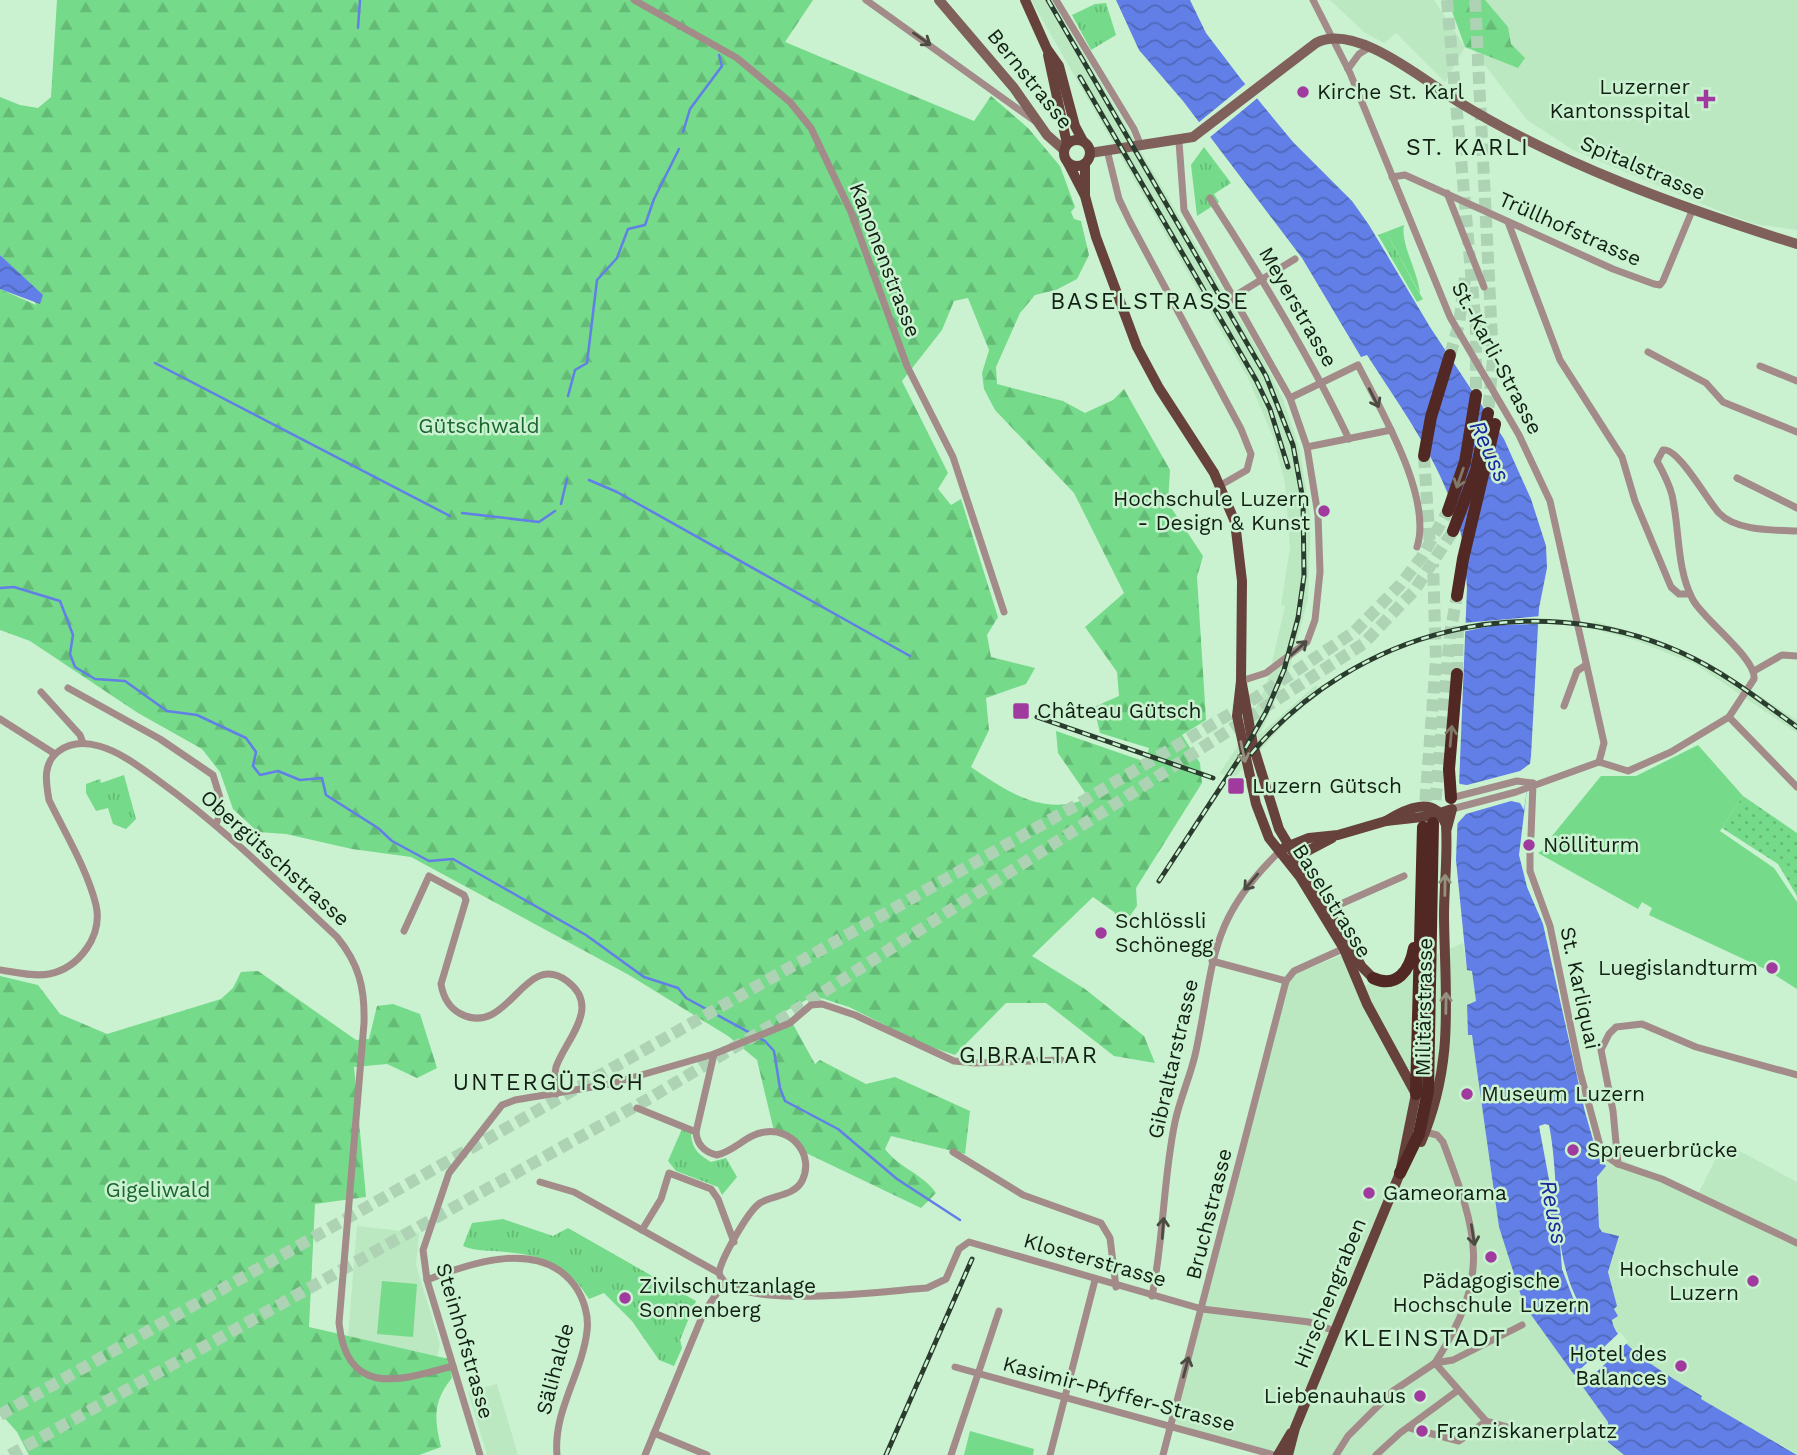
<svg xmlns="http://www.w3.org/2000/svg" width="1797" height="1455" viewBox="0 0 1797 1455" font-family="'Work Sans',sans-serif">
<style>
.built{fill:#bbe8c1}
.grass{fill:#75da8a}
.forest{fill:url(#forest-firs);fill-rule:evenodd}
.park{fill:url(#park-tufts)}
.garden{fill:url(#garden-dots)}
.water{fill:url(#water-waves);fill-rule:evenodd}
.pier{fill:#caf2d0}
.lines{fill:none;stroke-linecap:round;stroke-linejoin:round}
.stream{stroke:#617fe6;stroke-width:2.5}
.minor-tunnel{stroke:#aed2b4;stroke-width:7;stroke-dasharray:7 3.5;stroke-linecap:butt}
.motorway-tunnel{stroke:#aed2b4;stroke-width:12;stroke-dasharray:12 6;stroke-linecap:butt}
.minor{stroke:#a28b88;stroke-width:7}
.secondary{stroke:#80605b;stroke-width:10}
.primary{stroke:#67423c;stroke-width:10}
.motorway{stroke:#512823;stroke-width:12}
.rail-casing{stroke:#2a3c2d;stroke-width:5}
.rail{stroke:#caf2d0;stroke-width:2.5;stroke-dasharray:8;stroke-linecap:butt}
.oneway{stroke:#4c4b42}
.oneway2{stroke:#817968}
.oneway3{stroke:#94917f}
.poi-dot{fill:#a13a9e;stroke:#caf2d0;stroke-width:2.5}
.labels{text-anchor:middle;stroke-width:5;stroke-linejoin:round;paint-order:stroke}
.street-label{font-size:21px;fill:#122014;stroke:#caf2d0}
.poi-label{font-size:21px;fill:#122014;stroke:#caf2d0;text-anchor:start}
.park-label{font-size:21px;fill:#1a6630;stroke:#caf2d0}
.neighbourhood-label{font-size:23px;letter-spacing:2px;fill:#122014;stroke:#caf2d0}
.water-label{font-size:23px;font-style:italic;fill:#1c279e;stroke:#caf2d0}
.quarter-label{font-size:24px;letter-spacing:2px;fill:#122014;stroke:#caf2d0}
</style>
<defs>
<pattern id="forest-firs" width="22" height="20" patternUnits="userSpaceOnUse" patternTransform="scale(1.75)"><rect width="22" height="20" fill="#75da8a"/><path d="M5 1l3.5 6h-7zM16 11l3.5 6h-7z" fill="#64bb76"/></pattern>
<pattern id="park-tufts" width="24" height="20" patternUnits="userSpaceOnUse" patternTransform="scale(1.75)"><rect width="24" height="20" fill="#75da8a"/><path d="M3 7l-1-3M5 7V3M7 7l1-3M15 17l-1-3M17 17v-4M19 17l1-3" fill="none" stroke="#64bb76"/></pattern>
<pattern id="garden-dots" width="8" height="8" patternUnits="userSpaceOnUse" patternTransform="scale(1.75)"><rect width="8" height="8" fill="#75da8a"/><path d="M2 2h.1M6 6h.1" fill="none" stroke="#64bb76" stroke-width="1.8" stroke-linecap="round"/></pattern>
<pattern id="water-waves" width="16" height="10" patternUnits="userSpaceOnUse" patternTransform="scale(1.75)"><rect width="16" height="10" fill="#617fe6"/><path d="M0 5q4-4 8 0t8 0" fill="none" stroke="#4f68b9"/></pattern>
</defs>
<rect width="100%" height="100%" fill="#caf2d0"/>
<g class="built">
<polygon points="1031,0 1052,0 1263,359 1283,399 1299,447 1311,519 1308,599 1290,667 1260,734 1316,685 1322,692 1290,718 1235,777 1219,774 1237,747 1267,684 1285,606 1281,605 1290,548 1285,483 1273,437 1248,378"/>
<polygon points="1330,0 1434,0 1465,47 1445,82 1396,33 1384,43 1364,32"/>
<polygon points="1452,0 1797,0 1797,230 1755,224 1724,213 1573,150 1527,120 1468,43"/>
<polygon points="1594,621 1658,640 1711,664 1797,720 1797,733 1695,664 1634,640 1593,629"/>
<polygon points="1463,943 1467,970 1472,970 1476,1001 1467,1005 1468,1034 1472,1034 1499,1227 1539,1325 1608,1422 1608,1442 1624,1455 1261,1455 1175,1423 1290,976 1342,955 1357,989"/>
<polygon points="1594,1146 1697,1196 1720,1150 1730,1146 1797,1182 1797,1454 1700,1399 1701,1396 1646,1361 1626,1344 1612,1324 1615,1299 1608,1272 1619,1236 1602,1232 1599,1227 1598,1157"/>
<polygon points="357,1226 419,1233 416,1265 440,1344 437,1356 348,1337"/>
<polygon points="497,1384 518,1455 487,1455 468,1392"/>
</g>
<g class="grass">
<path d="M1404,225C1400,243 1419,274 1420,294L1386,232Z"/>
<polygon points="1698,745 1743,796 1720,831 1774,868 1797,902 1797,989 1775,975 1778,967 1769,962 1765,969 1649,915 1652,908 1642,902 1638,909 1538,853 1555,842 1552,836 1601,776 1636,776"/>
<polygon points="382,1281 417,1284 413,1337 377,1334"/>
<polygon points="970,1431 1034,1449 1033,1455 964,1455"/>
</g>
<g class="forest">
<path d="M57,0H813L785,42L974,121L991,96L1028,128L1060,166L1075,207L1071,212L1074,219L1081,221L1089,255L1077,279L1056,290L1035,295L1020,313L996,367L997,384L1063,401L1085,413L1113,400L1124,389L1170,470L1168,503L1203,556L1197,577L1206,720L1182,735L1200,763L1202,783L1136,888L1137,906L1122,927L1114,912L1093,897L1032,956L1085,989L1144,1036L1155,1063L1114,1056L1046,1003H1006L955,1055L895,1035L885,1025L849,1007L818,997L808,999L782,1013L794,1026L815,1064L820,1060L866,1084L895,1077L970,1111L965,1154L891,1136L885,1149C899,1168 923,1174 936,1193L921,1208L804,1152L796,1141L774,1131L757,1060L728,1036L629,975L411,857L352,849L286,834L258,832L233,809L220,772L202,749L138,713L30,641L0,630V289L36,305L25,279L0,255V97L20,105L38,108L51,97ZM968,298L989,350L982,373L984,389L995,410L1074,493L1124,593L1085,627L1117,672L1119,696L1094,707L1100,733L1149,748L1146,762L1056,731L1058,753L1089,798C1043,817 1008,792 971,767L989,730L986,698L1026,684L1035,668L991,657L987,635L998,617L961,499L951,505L938,489L948,473L902,381L942,330L954,301Z"/>
<polygon points="1448,0 1485,0 1508,27 1511,44 1525,58 1518,68 1465,47"/>
<path d="M258,971L356,1040L369,1039L377,1006L393,1004L420,1014L437,1068L417,1078L387,1064L354,1067L366,1197L315,1204L309,1327L449,1359L452,1378C433,1401 434,1419 441,1447L419,1455H29L17,1432L0,1413V976L38,985L60,1014L107,1034L221,999L233,988L241,972Z"/>
</g>
<g class="park">
<polygon points="1106,3 1116,35 1091,50 1072,15 1095,4"/>
<polygon points="1204,147 1231,183 1214,194 1219,202 1197,216 1191,165"/>
<polygon points="1386,232 1418,291 1423,299 1417,302 1378,235"/>
<polygon points="124,775 136,819 126,829 113,824 108,808 96,811 86,793 86,784 100,779 101,783"/>
<path d="M682,1129L691,1133C692,1149 698,1154 711,1162L726,1158L737,1177L722,1195L718,1187L676,1171L668,1161Z"/>
<path d="M503,1219L553,1236L568,1228L696,1301L680,1340L682,1348L674,1366L659,1360L632,1321L604,1293L589,1299C568,1266 545,1255 506,1252C490,1250 478,1252 463,1246L472,1223Z"/>
</g>
<polygon class="garden" points="1743,796 1797,833 1797,896 1778,864 1722,828"/>
<g class="water">
<path d="M1116,0H1190L1206,33L1241,79L1293,142L1352,201L1369,225L1430,327L1504,439L1531,499L1546,546L1547,568L1539,608L1531,756L1519,855L1527,887L1543,924L1585,1112L1598,1157L1606,1166L1597,1177L1599,1227L1602,1232L1619,1236L1608,1272L1617,1306L1614,1309L1618,1316L1612,1320C1615,1347 1678,1381 1702,1396L1701,1399L1797,1455H1624L1608,1442V1422L1524,1305L1499,1227L1472,1035H1468L1467,1005L1476,1001L1472,971L1467,970L1456,860L1467,588C1465,560 1463,530 1452,504C1432,450 1398,403 1367,355L1361,357L1302,258L1183,101L1139,50ZM1545,1124L1549,1125C1561,1184 1550,1253 1580,1305L1567,1311L1575,1303L1562,1269L1556,1194L1550,1185L1539,1126Z"/>
<polygon points="0,255 43,295 40,304 0,289"/>
</g>
<g class="pier">
<polygon points="1248,82 1260,96 1209,138 1198,123"/>
<polygon points="1542,616 1541,624 1495,625 1462,632 1463,623"/>
<polygon points="1531,763 1524,810 1520,803 1511,801 1466,814 1457,824 1457,780 1460,784 1467,785 1520,771"/>
<polygon points="1620,1332 1628,1342 1581,1387 1573,1376"/>
</g>
<g class="lines">
<g class="stream">
<polyline points="358,28 360,0"/>
<polyline points="683,132 690,109 722,66 719,55"/>
<polyline points="155,363 450,516"/>
<polyline points="568,396 575,370 587,363 597,280 617,258 628,229 645,225 654,199 679,149"/>
<polyline points="589,480 617,492 910,656"/>
<polyline points="561,504 567,479"/>
<polyline points="462,513 539,522 555,511"/>
<polyline points="0,588 14,587 60,601 73,635 70,654 75,667 95,679 125,681 167,711 197,715 246,738 256,752 253,766 260,775 278,771 300,780 322,778 326,795 378,828 392,841 429,861 453,859 586,935 644,977 678,988 686,998 765,1041 774,1051 780,1088 785,1101 838,1129 897,1179 960,1220"/>
</g>
<polyline class="minor-tunnel" points="1530,853 1531,835"/>
<g class="motorway-tunnel">
<polyline points="1447,0 1476,329 1476,395"/>
<polyline points="1475,0 1493,359 1488,413"/>
<polyline points="1450,355 1459,324 1465,278"/>
<polyline points="1424,456 1430,546"/>
<polyline points="1457,674 1458,622"/>
<polyline points="1434,818 1450,634 1457,596"/>
<polyline points="1424,819 1436,660 1433,564"/>
<polyline points="0,1415 1073,807 1240,708 1354,632 1400,585 1421,558 1448,511"/>
<polyline points="10,1455 650,1098 780,1020 1363,644 1414,591 1453,531"/>
</g>
<g class="minor">
<polyline points="634,0 737,58 790,102 811,128 851,212 907,366 953,457 1004,612"/>
<polyline points="866,0 1039,124"/>
<polyline points="1056,0 1134,129 1141,146"/>
<polyline points="1313,0 1350,73 1450,317 1519,435 1550,501 1604,743 1599,762"/>
<polyline points="1348,69 1359,54 1370,47"/>
<polyline points="1179,142 1184,210 1290,398 1307,447 1318,515 1320,572 1315,620 1307,642 1266,673 1241,681"/>
<polyline points="1107,150 1119,199 1130,222 1241,429 1251,454 1247,470 1221,485"/>
<polyline points="1392,177 1405,175 1613,269 1654,284 1660,285 1663,281 1692,211"/>
<polyline points="1447,193 1484,287"/>
<path d="M1210,198C1261,276 1309,355 1349,439"/>
<polyline points="1508,222 1560,360 1622,457 1635,501 1671,587 1679,594 1690,594"/>
<polyline points="1233,297 1295,259"/>
<polyline points="1648,352 1706,383 1723,402 1797,432"/>
<polyline points="1760,366 1797,381"/>
<path d="M1290,398L1358,365C1380,409 1433,497 1417,547"/>
<polyline points="1307,447 1391,430"/>
<polyline points="1737,478 1797,508"/>
<polyline points="1754,671 1782,655 1797,656"/>
<polyline points="68,688 160,739 213,775 221,801 220,816 215,825"/>
<polyline points="41,692 80,735 83,743"/>
<polyline points="1564,706 1577,671 1586,665"/>
<polyline points="1729,717 1797,787"/>
<polyline points="0,719 55,754"/>
<polyline points="1451,798 1517,781 1532,783"/>
<path d="M1452,809L1516,792L1599,762L1628,771L1671,752L1729,717L1754,679C1757,659 1704,620 1693,600C1676,568 1680,530 1672,495C1669,483 1663,472 1657,461L1663,450C1678,447 1707,500 1719,513C1736,531 1773,530 1797,531"/>
<polyline points="1531,835 1533,783"/>
<polyline points="1530,853 1530,871 1550,926 1580,1072 1602,1153 1618,1164 1662,1179 1797,1243"/>
<polyline points="1325,911 1404,876"/>
<path d="M404,931L429,876L464,895L466,900L441,984C443,996 449,1008 461,1014C509,1038 524,949 567,981C602,1007 566,1039 556,1067C554,1075 556,1086 556,1094"/>
<polyline points="1212,961 1286,981"/>
<path d="M0,970C15,972 34,977 49,974C79,968 103,936 96,905C87,869 65,833 49,800C46,783 42,763 59,751C71,742 85,742 99,746C121,752 141,768 159,781C223,827 279,883 337,937C359,964 365,988 364,1023L339,1323C347,1399 401,1380 453,1366"/>
<path d="M714,1054L696,1132C697,1145 704,1152 717,1155C735,1151 747,1134 765,1132C792,1128 815,1155 802,1181C794,1196 773,1195 760,1203C748,1211 721,1259 719,1273C730,1313 891,1290 927,1288L946,1279L959,1249L969,1242L1202,1309L1309,1322L1335,1331"/>
<polyline points="637,1108 696,1132"/>
<path d="M1425,1132L1437,1135L1443,1142C1478,1235 1492,1274 1435,1363"/>
<polyline points="953,1152 1023,1195 1101,1223 1110,1238 1116,1287"/>
<polyline points="1618,1164 1613,1111 1601,1050 1609,1034 1616,1027 1642,1024 1696,1047 1797,1075"/>
<polyline points="540,1182 574,1192 719,1273"/>
<polyline points="642,1230 661,1199 669,1173 711,1189 718,1199 734,1242"/>
<path d="M427,1280C472,1262 541,1239 575,1286C584,1299 589,1316 587,1331C582,1374 553,1411 557,1455"/>
<path d="M1152,1296C1164,1238 1163,1179 1175,1122C1180,1098 1191,1075 1196,1051C1215,961 1208,920 1280,851"/>
<polyline points="1435,1363 1486,1421 1518,1430"/>
<polyline points="955,1367 1274,1455"/>
<polyline points="1410,1428 1459,1441 1486,1421"/>
<polyline points="654,1433 707,1455"/>
<polyline points="480,1455 427,1280 423,1250 449,1173 502,1105 515,1100 610,1084 714,1054 790,1023 811,1005 822,1004 855,1015 954,1061 975,1063 1061,1060"/>
<polyline points="645,1455 704,1312 724,1283"/>
<polyline points="951,1455 999,1311"/>
<polyline points="1050,1455 1095,1280"/>
<polyline points="1163,1455 1286,981 1294,971 1347,947"/>
<polyline points="1336,1455 1348,1436 1393,1391 1435,1363 1453,1360 1522,1325"/>
<polyline points="1376,1455 1400,1433 1457,1391"/>
</g>
<g class="secondary">
<polyline points="939,0 1014,88 1047,135 1064,150"/>
<path d="M1090,153L1193,137L1316,43C1355,22 1423,80 1457,101C1561,165 1682,208 1797,244"/>
</g>
<g class="primary">
<polyline points="1025,0 1047,49 1059,66 1075,126 1083,141"/>
<polyline points="1048,55 1067,144"/>
<circle cx="1077" cy="153" r="13"/>
<polyline points="1068,163 1084,194"/>
<polyline points="1085,164 1085,196 1096,237 1137,347 1159,388 1214,473 1235,522 1242,581 1241,681 1237,716 1256,804 1269,838 1300,877 1344,949 1367,1004 1416,1094 1400,1173 1295,1428 1288,1455"/>
<polyline points="1242,684 1253,745 1279,829 1362,967 1373,978"/>
<path d="M1386,821C1405,809 1435,794 1446,825C1448,855 1444,886 1444,916C1445,1000 1455,1061 1421,1142"/>
<polyline points="1284,848 1309,838 1338,835 1386,821 1431,816 1452,809 1447,828"/>
<polyline points="1294,858 1332,838"/>
<polyline points="1278,1455 1291,1433"/>
</g>
<g class="motorway">
<polyline points="1424,456 1431,417 1450,355"/>
<polyline points="1448,511 1465,462 1476,395"/>
<polyline points="1453,531 1476,470 1488,413"/>
<polyline points="1457,596 1463,559 1495,424"/>
<polyline points="1451,798 1449,769 1457,674"/>
<path d="M1373,978C1397,989 1410,970 1414,948"/>
<polyline points="1416,1094 1423,827"/>
<polyline points="1400,1173 1419,1134 1428,1091 1433,823"/>
</g>
<g class="rail-casing">
<g id="rail">
<polyline points="1048,0 1266,376 1293,445 1303,500 1304,576 1298,618 1284,670 1266,712 1241,756 1159,881"/>
<polyline points="1080,77 1256,380 1270,409 1288,467"/>
<polyline points="1037,717 1213,778"/>
<path d="M1251,754C1356,629 1530,586 1680,652C1723,671 1760,700 1797,727"/>
<polyline points="886,1455 972,1259"/>
</g>
</g>
<use href="#rail" class="rail"/>
</g>
<defs><path id="oneway-shaft" d="M-6 0H5M1.5-3L5.5 0L1.5 3" fill="none" stroke-width="1.6" stroke-linecap="round" stroke-linejoin="round" transform="scale(1.75)"/></defs>
<g class="oneway">
<use href="#oneway-shaft" transform="translate(922 39) rotate(35)"/>
<use href="#oneway-shaft" transform="translate(1374 398) rotate(63)"/>
<use href="#oneway-shaft" transform="translate(1299 648) rotate(-42)"/>
<use href="#oneway-shaft" transform="translate(1251 882) rotate(130)"/>
<use href="#oneway-shaft" transform="translate(1163 1228) rotate(-86)"/>
<use href="#oneway-shaft" transform="translate(1473 1235) rotate(81)"/>
<use href="#oneway-shaft" transform="translate(1186 1367) rotate(-75)"/>
</g>
<g class="oneway2">
<use href="#oneway-shaft" transform="translate(1460 478) rotate(109)"/>
<use href="#oneway-shaft" transform="translate(1451 736) rotate(-85)"/>
</g>
<g class="oneway3">
<use href="#oneway-shaft" transform="translate(1243 752) rotate(78)"/>
<use href="#oneway-shaft" transform="translate(1445 885) rotate(-89)"/>
<use href="#oneway-shaft" transform="translate(1446 1003) rotate(-89)"/>
</g>
<g class="poi-dot">
<circle cx="1303" cy="92" r="7"/>
<path d="M1702.5 88.5h7v7h7v7h-7v7h-7v-7h-7v-7h7z"/>
<circle cx="1324" cy="511" r="7"/>
<rect x="1012" y="702" width="18" height="18" rx="3.5"/>
<rect x="1227" y="777" width="18" height="18" rx="3.5"/>
<circle cx="1529" cy="845" r="7"/>
<circle cx="1101" cy="933" r="7"/>
<circle cx="1772" cy="968" r="7"/>
<circle cx="1467" cy="1094" r="7"/>
<circle cx="1573" cy="1150" r="7"/>
<circle cx="1369" cy="1193" r="7"/>
<circle cx="1491" cy="1257" r="7"/>
<circle cx="1753" cy="1281" r="7"/>
<circle cx="625" cy="1298" r="7"/>
<circle cx="1681" cy="1366" r="7"/>
<circle cx="1420" cy="1396" r="7"/>
<circle cx="1422" cy="1431" r="7"/>
</g>
<g class="labels">
<g class="street-label">
<text transform="translate(1030 79) rotate(51)" y="7">Bernstrasse</text>
<text transform="translate(1643 168) rotate(23)" y="7">Spitalstrasse</text>
<text transform="translate(1570 229) rotate(24)" y="7">Trüllhofstrasse</text>
<text transform="translate(885 260) rotate(69)" y="7">Kanonenstrasse</text>
<text transform="translate(1298 307) rotate(60)" y="7">Meyerstrasse</text>
<text transform="translate(1497 358) rotate(62)" y="7">St.-Karli-Strasse</text>
<text transform="translate(275 858) rotate(42)" y="7">Obergütschstrasse</text>
<text transform="translate(1332 901) rotate(58)" y="7">Baselstrasse</text>
<text transform="translate(1580 988) rotate(78)" y="7">St. Karliquai</text>
<text transform="translate(1424 1007) rotate(-89)" y="7">Militärstrasse</text>
<text transform="translate(1173 1059) rotate(-77)" y="7">Gibraltarstrasse</text>
<text transform="translate(1209 1214) rotate(-76)" y="7">Bruchstrasse</text>
<text transform="translate(1095 1260) rotate(16)" y="7">Klosterstrasse</text>
<text transform="translate(1330 1293) rotate(-68)" y="7">Hirschengraben</text>
<text transform="translate(465 1341) rotate(74)" y="7">Steinhofstrasse</text>
<text transform="translate(555 1369) rotate(-75)" y="7">Sälihalde</text>
<text transform="translate(1119 1394) rotate(15)" y="7">Kasimir-Pfyffer-Strasse</text>
</g>
<g class="poi-label">
<text x="1690" y="94" text-anchor="end">Luzerner<tspan x="1690" dy="24">Kantonsspital</tspan></text>
<text x="1317" y="99">Kirche St. Karl</text>
<text x="1310" y="506" text-anchor="end">Hochschule Luzern<tspan x="1310" dy="24">- Design &amp; Kunst</tspan></text>
<text x="1037" y="718">Château Gütsch</text>
<text x="1252" y="793">Luzern Gütsch</text>
<text x="1543" y="852">Nölliturm</text>
<text x="1115" y="928">Schlössli<tspan x="1115" dy="24">Schönegg</tspan></text>
<text x="1758" y="975" text-anchor="end">Luegislandturm</text>
<text x="1481" y="1101">Museum Luzern</text>
<text x="1587" y="1157">Spreuerbrücke</text>
<text x="1383" y="1200">Gameorama</text>
<text x="1739" y="1276" text-anchor="end">Hochschule<tspan x="1739" dy="24">Luzern</tspan></text>
<text x="1491" y="1288" text-anchor="middle">Pädagogische<tspan x="1491" dy="24">Hochschule Luzern</tspan></text>
<text x="639" y="1293">Zivilschutzanlage<tspan x="639" dy="24">Sonnenberg</tspan></text>
<text x="1667" y="1361" text-anchor="end">Hotel des<tspan x="1667" dy="24">Balances</tspan></text>
<text x="1406" y="1403" text-anchor="end">Liebenauhaus</text>
<text x="1436" y="1438">Franziskanerplatz</text>
</g>
<g class="park-label">
<text x="479" y="433">Gütschwald</text>
<text x="158" y="1197">Gigeliwald</text>
</g>
<g class="neighbourhood-label">
<text x="1468" y="155">ST. KARLI</text>
<text x="1150" y="309">BASELSTRASSE</text>
<text x="1029" y="1063">GIBRALTAR</text>
<text x="549" y="1090">UNTERGÜTSCH</text>
</g>
<g class="water-label">
<text transform="translate(1490 451) rotate(65)" y="8">Reuss</text>
<text transform="translate(1554 1212) rotate(79)" y="8">Reuss</text>
</g>
<g class="quarter-label">
<text x="1425" y="1346">KLEINSTADT</text>
</g>
</g>
</svg>
